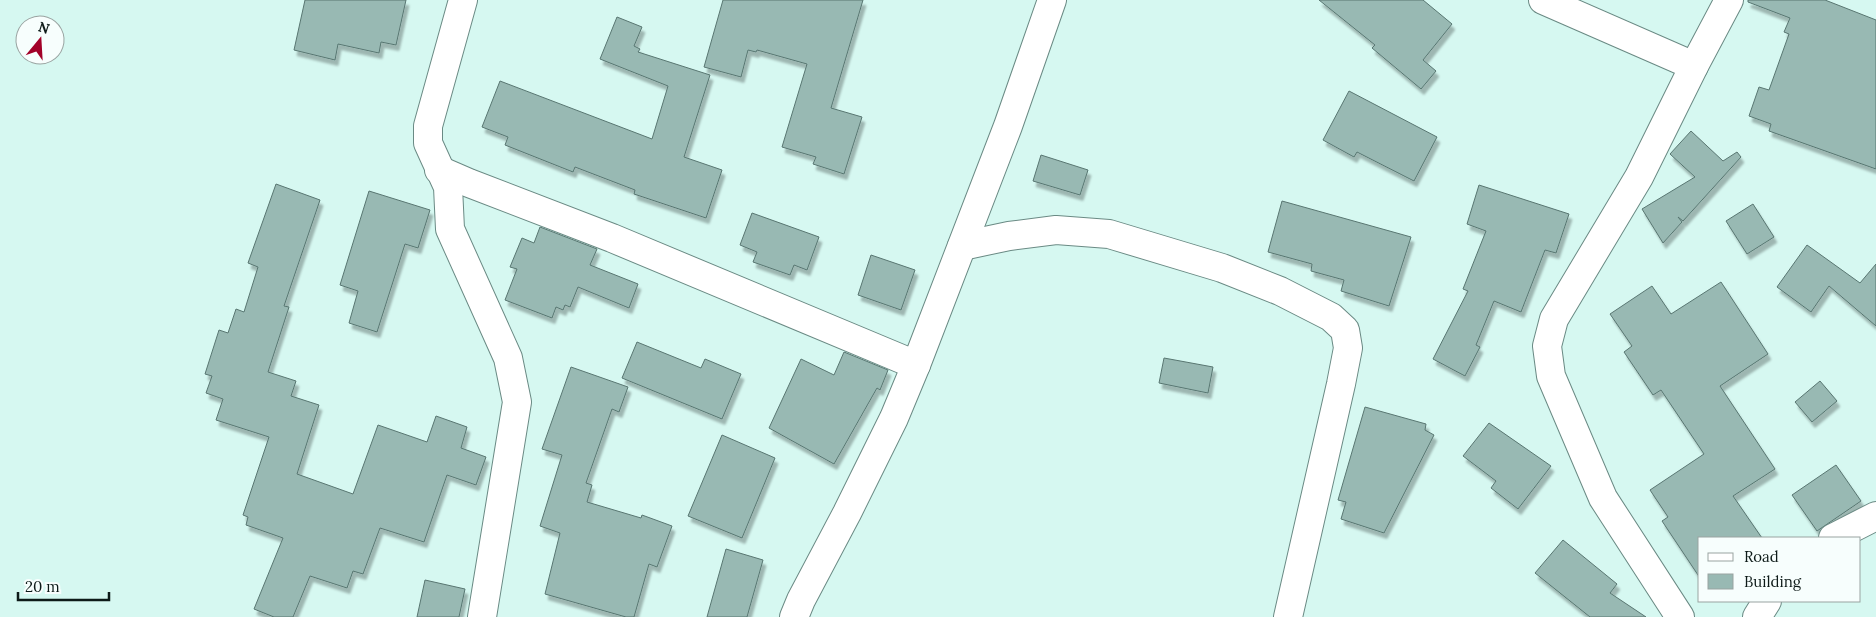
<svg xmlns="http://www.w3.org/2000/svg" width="1876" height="617" viewBox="0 0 1876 617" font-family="Lora,serif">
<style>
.building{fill:#98b9b3;stroke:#587671;filter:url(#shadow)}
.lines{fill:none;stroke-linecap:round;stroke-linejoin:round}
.minor-casing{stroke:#6a8a84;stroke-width:30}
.minor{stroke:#fff;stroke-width:28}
</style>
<defs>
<filter id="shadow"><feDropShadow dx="3" dy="5.5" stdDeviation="1" flood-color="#0004"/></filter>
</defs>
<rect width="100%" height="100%" fill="#d6f8f1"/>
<g class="building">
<polygon points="305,0 406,0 396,45 381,42 379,53 338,44 335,60 294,50"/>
<polygon points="723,0 863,0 831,108 862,117 844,174 813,164 816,157 782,147 807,64 757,50 756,52 748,50 741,77 704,67"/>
<polygon points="1319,0 1423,0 1452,24 1423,60 1436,71 1421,89 1372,48 1375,45"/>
<polygon points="1748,0 1825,0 1876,20 1876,169 1769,131 1771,124 1749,116 1759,87 1769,90 1789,34 1784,32 1790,18 1748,2"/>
<polygon points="617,17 642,27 634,46 640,49 638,52 710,75 684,157 722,170 706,218 634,194 635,190 575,167 573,172 505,145 508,137 482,127 500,81 652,139 668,86 600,59"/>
<polygon points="1349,91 1437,137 1414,181 1357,152 1354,157 1323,140"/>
<polygon points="1691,131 1723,161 1737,152 1741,157 1683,221 1678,217 1682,222 1663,243 1642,209 1695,177 1670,154"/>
<polygon points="1041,155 1088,170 1080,195 1033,181"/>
<polygon points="276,184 320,200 284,306 289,307 268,372 296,381 291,396 319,405 297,474 353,494 378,425 427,442 436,416 467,427 461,448 486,457 476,485 447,475 424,542 380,528 363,574 353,571 347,588 310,576 293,617 274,617 254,609 283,538 246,525 248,517 243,515 269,437 216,420 223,399 206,393 212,376 205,374 219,330 228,333 236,309 244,312 258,267 248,263"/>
<polygon points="1479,185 1569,214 1556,253 1545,250 1521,312 1494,301 1476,345 1480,347 1465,376 1433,359 1468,291 1463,289 1486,231 1467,224"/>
<polygon points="369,191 430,210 418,248 405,244 377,332 349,323 358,291 340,285"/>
<polygon points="1282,201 1411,237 1389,306 1341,291 1344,280 1311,271 1312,264 1268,252"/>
<polygon points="1753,204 1774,237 1747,254 1726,221"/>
<polygon points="752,213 819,237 807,270 794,265 790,275 753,262 757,252 740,245"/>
<polygon points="540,227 597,249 590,265 638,284 629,308 578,287 570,307 565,305 563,310 556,307 552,318 505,300 517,269 510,267 522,238 534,243"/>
<polygon points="1807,245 1860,283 1876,264 1876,326 1829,286 1811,312 1777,287"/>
<polygon points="871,255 915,270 901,310 858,295"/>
<polygon points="1721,282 1768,354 1720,386 1775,469 1733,496 1762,538 1700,538 1700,578 1662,521 1668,517 1650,490 1704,454 1661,390 1653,395 1624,352 1632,346 1610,314 1652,286 1671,314"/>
<polygon points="637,342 701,368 705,359 741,374 722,419 622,378"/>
<polygon points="844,352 888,370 880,390 877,388 834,464 769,428 801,359 834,375"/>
<polygon points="1164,358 1213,367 1208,393 1159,383"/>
<polygon points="571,367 628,387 619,412 612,409 586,483 592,485 587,502 641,518 642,515 672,526 657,567 649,564 634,617 626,617 545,594 560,533 540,526 562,455 542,449"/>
<polygon points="1820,381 1837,401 1812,422 1795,402"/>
<polygon points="1365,407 1426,424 1425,430 1434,435 1384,533 1341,519 1346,502 1338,500"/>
<polygon points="1489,423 1551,466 1518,509 1491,488 1496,481 1463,456"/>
<polygon points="722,435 775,458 742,538 688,516"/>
<polygon points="1836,465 1861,501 1817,531 1792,495"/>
<polygon points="1563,540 1617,584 1610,593 1646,617 1590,617 1535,573"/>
<polygon points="726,549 763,560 747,617 707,617"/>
<polygon points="425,580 465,589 459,617 417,617"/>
</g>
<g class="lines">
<g class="minor-casing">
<g id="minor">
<polyline points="463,0 428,126 428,143 448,187 450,229 508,358 517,402 482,617"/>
<polyline points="1543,0 1694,66"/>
<polyline points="439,170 469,183 612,238 916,365"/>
<polyline points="962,246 1009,236 1056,230 1109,234 1222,268 1280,291 1331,317 1345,330 1348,348 1341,384 1288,617"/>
<polyline points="1833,538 1876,516"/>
<polyline points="794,617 801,600 847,513 894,418 916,365 1008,126 1052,0"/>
<polyline points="1680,617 1603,498 1551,376 1547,346 1554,319 1639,177 1694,66 1729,0"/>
<polyline points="1757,617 1767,601"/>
</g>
</g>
<use href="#minor" class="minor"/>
</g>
<rect x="1698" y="537" width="162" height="65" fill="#f7fefd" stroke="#99a3a1"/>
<rect x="1708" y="553" width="25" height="8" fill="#ffffff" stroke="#99a3a1"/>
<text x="1744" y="562" font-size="15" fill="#0d1a18">Road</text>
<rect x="1708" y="574" width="25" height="15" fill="#98b9b3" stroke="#99a3a1"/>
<text x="1744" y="587" font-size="15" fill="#0d1a18">Building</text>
<g transform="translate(40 40) rotate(18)"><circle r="24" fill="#f7fefd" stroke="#99a3a1"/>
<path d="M0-4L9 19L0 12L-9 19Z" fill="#a20229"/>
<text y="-8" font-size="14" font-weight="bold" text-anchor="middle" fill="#0d1a18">N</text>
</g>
<path d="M18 592v8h91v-8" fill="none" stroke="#0d1a18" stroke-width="2.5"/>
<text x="25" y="592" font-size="15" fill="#0d1a18" stroke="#f7fefd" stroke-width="4" paint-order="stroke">20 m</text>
</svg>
